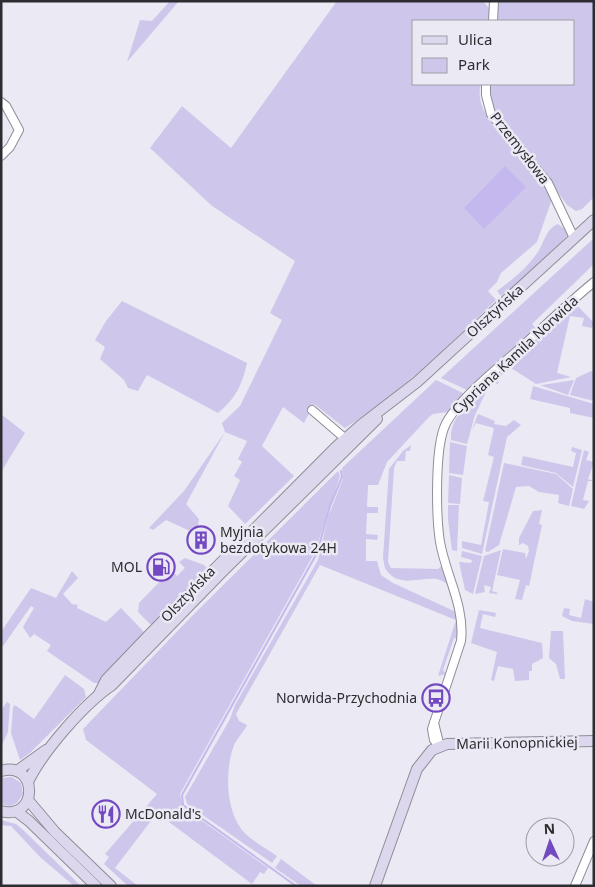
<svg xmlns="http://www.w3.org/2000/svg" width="595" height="887" viewBox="0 0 595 887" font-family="'Noto Sans',sans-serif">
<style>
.green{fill:#cec7eb}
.water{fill:#c4b8ee}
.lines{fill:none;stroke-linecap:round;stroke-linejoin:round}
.stream{stroke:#c4b8ee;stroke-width:2}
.street-casing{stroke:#8f8d97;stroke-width:10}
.secondary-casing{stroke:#8f8d97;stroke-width:12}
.street{stroke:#fff;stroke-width:8}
.secondary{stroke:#ddd7ed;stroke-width:10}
.labels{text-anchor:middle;stroke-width:5;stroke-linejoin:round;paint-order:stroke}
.street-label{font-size:14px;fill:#2d2c30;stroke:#ebe9f3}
.poi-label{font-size:14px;fill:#2d2c30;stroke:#ebe9f3;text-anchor:start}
</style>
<rect width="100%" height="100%" fill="#ebe9f3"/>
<g class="green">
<polygon points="170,1 179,1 127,62 140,20 152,21"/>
<path d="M337,1H483L489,8V21H414V84H481C470,116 524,155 541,178C546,184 548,192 552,199L537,242L501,273L497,282L488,291L496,300C451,343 398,396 345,428L314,404L304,423L283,407L262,446L294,476L245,524L228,506L240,480L234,476L242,462L238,459L247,441L225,432L186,504L199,519L197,531L192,536L189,535L190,531L166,520L153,530L149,528L184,491L225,432L222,423L240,406L282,320L270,313L295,261L212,206L150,148L182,106L231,148Z"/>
<polygon points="496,1 594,1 594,197 582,209 576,211 567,205 533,157 496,115 492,103 490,84 574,84 574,21 495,21"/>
<path d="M558,224L570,233L535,268L501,296L497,291C512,280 527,268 538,252C544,243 547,227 558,224Z"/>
<polygon points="594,238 594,264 532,324 536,328 469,391 441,378"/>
<path d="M122,301L247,363C242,385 236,398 218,413L147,375L138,391L128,388L124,380L100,359L105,347L95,340L106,321Z"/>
<polygon points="576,304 594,323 592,328 582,326 584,318 570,316 557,373 571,377 536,384 511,368 497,379 499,383 496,384 496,377"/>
<polygon points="591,371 594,372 594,401 570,395 576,378"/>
<path d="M436,380L465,394L448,412L433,414L429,417L387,462L378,485H368L367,507H378V513H367L366,534L378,535L377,540L366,539V561H377L381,575L393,583L454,611L461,612L459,639L454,638L443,670L446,674L438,676L456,620L320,565L236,714L239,721L247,725C243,734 236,738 233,748C225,773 226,809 242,830C250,840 267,849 277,856L272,863L187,804L185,797L230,719L235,705L318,560L328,517L343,479L342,468Z"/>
<polygon points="574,380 568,395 540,385 542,385"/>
<polygon points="533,386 594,404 594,418 570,413 570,408 530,399"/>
<path d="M484,388H488L475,415L467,444L451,440C450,417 468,403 484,388Z"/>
<polygon points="1,414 25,433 1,472"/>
<polygon points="478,414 495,421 494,424 506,426 514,420 521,425 507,437 482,554 462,548 462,541 481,545 489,502 483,501 494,457 488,455 494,428 476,423 472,430"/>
<polygon points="450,442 467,446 463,475 449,473"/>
<path d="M411,445L410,451H406L405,461H397L394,468L388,562L391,568L438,569L445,563L452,586C447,584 442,580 437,579C417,577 398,589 385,568L383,558L389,469L403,451Z"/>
<polygon points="572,447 582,450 573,487 556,473 521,465 523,456 573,467 576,453 571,451"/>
<polygon points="584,450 589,452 586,460 594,462 588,479 594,481 588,481 583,500 589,501 584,509 571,506"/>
<polygon points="504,463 556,474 573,489 569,506 558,503 559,495 539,492 529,486 516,487 499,545 488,552 485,551"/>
<polygon points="338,471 340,476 315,552 180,794 183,807 268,868 264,874 260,872 252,884 157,813 115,868 138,886 128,886 104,864 109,857 105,854 157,794 86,740 83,729 192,616"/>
<polygon points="449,475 462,478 460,504 448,503"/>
<polygon points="448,505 459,505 457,551 452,550 448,519"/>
<polygon points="542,510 539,524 542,525 529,586 526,585 522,600 515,599 520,580 497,575 503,549 525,553 526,559 529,551 528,546 523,543 519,545 519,538 533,511"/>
<polygon points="501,550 492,591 498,593 497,594 489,593 491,587 484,585 485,592 475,594 484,556"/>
<polygon points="462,551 482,556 473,594 465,590 459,562 471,563 472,560 461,557"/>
<polygon points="185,558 204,565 209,570 156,624 150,624 138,612 139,603 171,570 177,576 185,568 179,562"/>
<polygon points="72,571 78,578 63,594 72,604 78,605 77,608 106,622 121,608 145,633 99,683 94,683 47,651 51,645 34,634 30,638 23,627 34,608 31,606 3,646 1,644 1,632 31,588 56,598"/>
<polygon points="585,599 594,602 594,624 572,621 562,616 564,608 570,609 569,615 581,618"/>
<polygon points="479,610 496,613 495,617 483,614 480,628 542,643 543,658 532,664 532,671 529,671 529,680 515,681 513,669 498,666 494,681 491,680 497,652 471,643"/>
<polygon points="551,631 563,631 565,679 560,679 556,664 549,658"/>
<polygon points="65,675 84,689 86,697 30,753 20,760 11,733 13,707 15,705 34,719"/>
<polygon points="7,702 10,704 8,732 1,747 1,710"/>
<polygon points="12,777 21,783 23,794 17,803 10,806 1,804 1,778"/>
<polygon points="1,820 16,824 22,829 81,886 74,886 40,857 11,826 1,825"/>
<polygon points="281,859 317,886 301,886 275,868"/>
</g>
<polygon class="water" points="505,166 526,187 484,229 464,208"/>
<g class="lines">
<polyline class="stream" points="296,886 183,805 182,795 317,553 330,506 342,477 341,471"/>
<g class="street-casing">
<g id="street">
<polyline points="493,21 494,1"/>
<polyline points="486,84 486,95 491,114 548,183 574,238"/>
<polyline points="1,102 6,106 19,130 10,147 1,156"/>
<polyline points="312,410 348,441"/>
<polyline points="434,723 440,747"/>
<path d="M440,747L434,740L432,729L461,641C465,606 446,576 440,542C436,516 435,452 444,428C452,405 498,368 517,351C543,328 567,304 594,282"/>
<polyline points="575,886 594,841"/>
</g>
</g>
<g class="secondary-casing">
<g id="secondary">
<polyline points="99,694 106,680 152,632 337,446 361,425 417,382 594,220"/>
<path d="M1,771C38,760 39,821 1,811"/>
<polyline points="17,771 46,750"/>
<path d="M28,782C43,751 84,704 112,685L221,573L377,419"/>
<polyline points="28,800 55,832 111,886"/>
<polyline points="16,811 29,821 96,886"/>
<polyline points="375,886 417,769 432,750 447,744 594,741"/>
</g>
</g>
<use href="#street" class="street"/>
<use href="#secondary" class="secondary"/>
</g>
<defs>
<g id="building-ring" transform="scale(1.4375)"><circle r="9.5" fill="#ebe9f3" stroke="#7349c2" stroke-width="1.5"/><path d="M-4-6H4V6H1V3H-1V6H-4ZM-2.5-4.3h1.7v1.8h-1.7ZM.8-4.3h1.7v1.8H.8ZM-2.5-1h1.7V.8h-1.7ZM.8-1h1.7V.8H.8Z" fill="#7349c2"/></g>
<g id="fuel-ring" transform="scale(1.4375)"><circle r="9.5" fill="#ebe9f3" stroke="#7349c2" stroke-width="1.5"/><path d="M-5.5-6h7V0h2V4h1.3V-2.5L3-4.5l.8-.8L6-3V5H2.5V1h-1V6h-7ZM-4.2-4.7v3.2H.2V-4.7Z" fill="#7349c2"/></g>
<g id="bus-ring" transform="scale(1.4375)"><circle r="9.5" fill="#ebe9f3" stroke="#7349c2" stroke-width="1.5"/><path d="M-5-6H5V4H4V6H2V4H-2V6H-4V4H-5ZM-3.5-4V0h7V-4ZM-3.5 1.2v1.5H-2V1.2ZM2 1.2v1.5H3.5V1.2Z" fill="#7349c2"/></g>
<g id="restaurant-ring" transform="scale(1.4375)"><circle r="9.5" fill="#ebe9f3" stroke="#7349c2" stroke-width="1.5"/><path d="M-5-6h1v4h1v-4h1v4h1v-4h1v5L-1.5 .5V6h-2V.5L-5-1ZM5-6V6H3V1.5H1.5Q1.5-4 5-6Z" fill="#7349c2"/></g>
</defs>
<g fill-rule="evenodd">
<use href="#building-ring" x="201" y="540"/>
<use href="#fuel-ring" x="161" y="567"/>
<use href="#bus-ring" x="436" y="698"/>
<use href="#restaurant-ring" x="106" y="814"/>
</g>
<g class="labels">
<g class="street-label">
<text transform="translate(520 148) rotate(52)" y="5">Przemysłowa</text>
<text transform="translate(495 311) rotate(-42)" y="5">Olsztyńska</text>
<text transform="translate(515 355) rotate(-43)" y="5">Cypriana Kamila Norwida</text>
<text transform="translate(188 594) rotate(-46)" y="5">Olsztyńska</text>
<text transform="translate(517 743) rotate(-1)" y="5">Marii Konopnickiej</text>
</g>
<g class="poi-label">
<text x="220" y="537">Myjnia<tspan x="220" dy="16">bezdotykowa 24H</tspan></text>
<text x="142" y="572" text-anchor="end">MOL</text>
<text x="417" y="703" text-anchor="end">Norwida-Przychodnia</text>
<text x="125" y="819">McDonald's</text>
</g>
</g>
<rect width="595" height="887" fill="none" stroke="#2d2c30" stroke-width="5"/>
<rect x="412" y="20" width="162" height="65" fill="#ebe9f3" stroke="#9f9da5"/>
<rect x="422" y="36" width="25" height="8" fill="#ddd7ed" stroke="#9f9da5"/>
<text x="458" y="45" font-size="15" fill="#2d2c30">Ulica</text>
<rect x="422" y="58" width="25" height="15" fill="#cec7eb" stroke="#9f9da5"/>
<text x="458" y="70" font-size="15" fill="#2d2c30">Park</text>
<g transform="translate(550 842) rotate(357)"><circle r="24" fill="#ebe9f3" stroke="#9f9da5"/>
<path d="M0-4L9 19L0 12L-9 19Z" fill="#7349c2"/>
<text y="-8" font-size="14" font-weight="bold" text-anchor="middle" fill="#2d2c30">N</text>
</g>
</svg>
